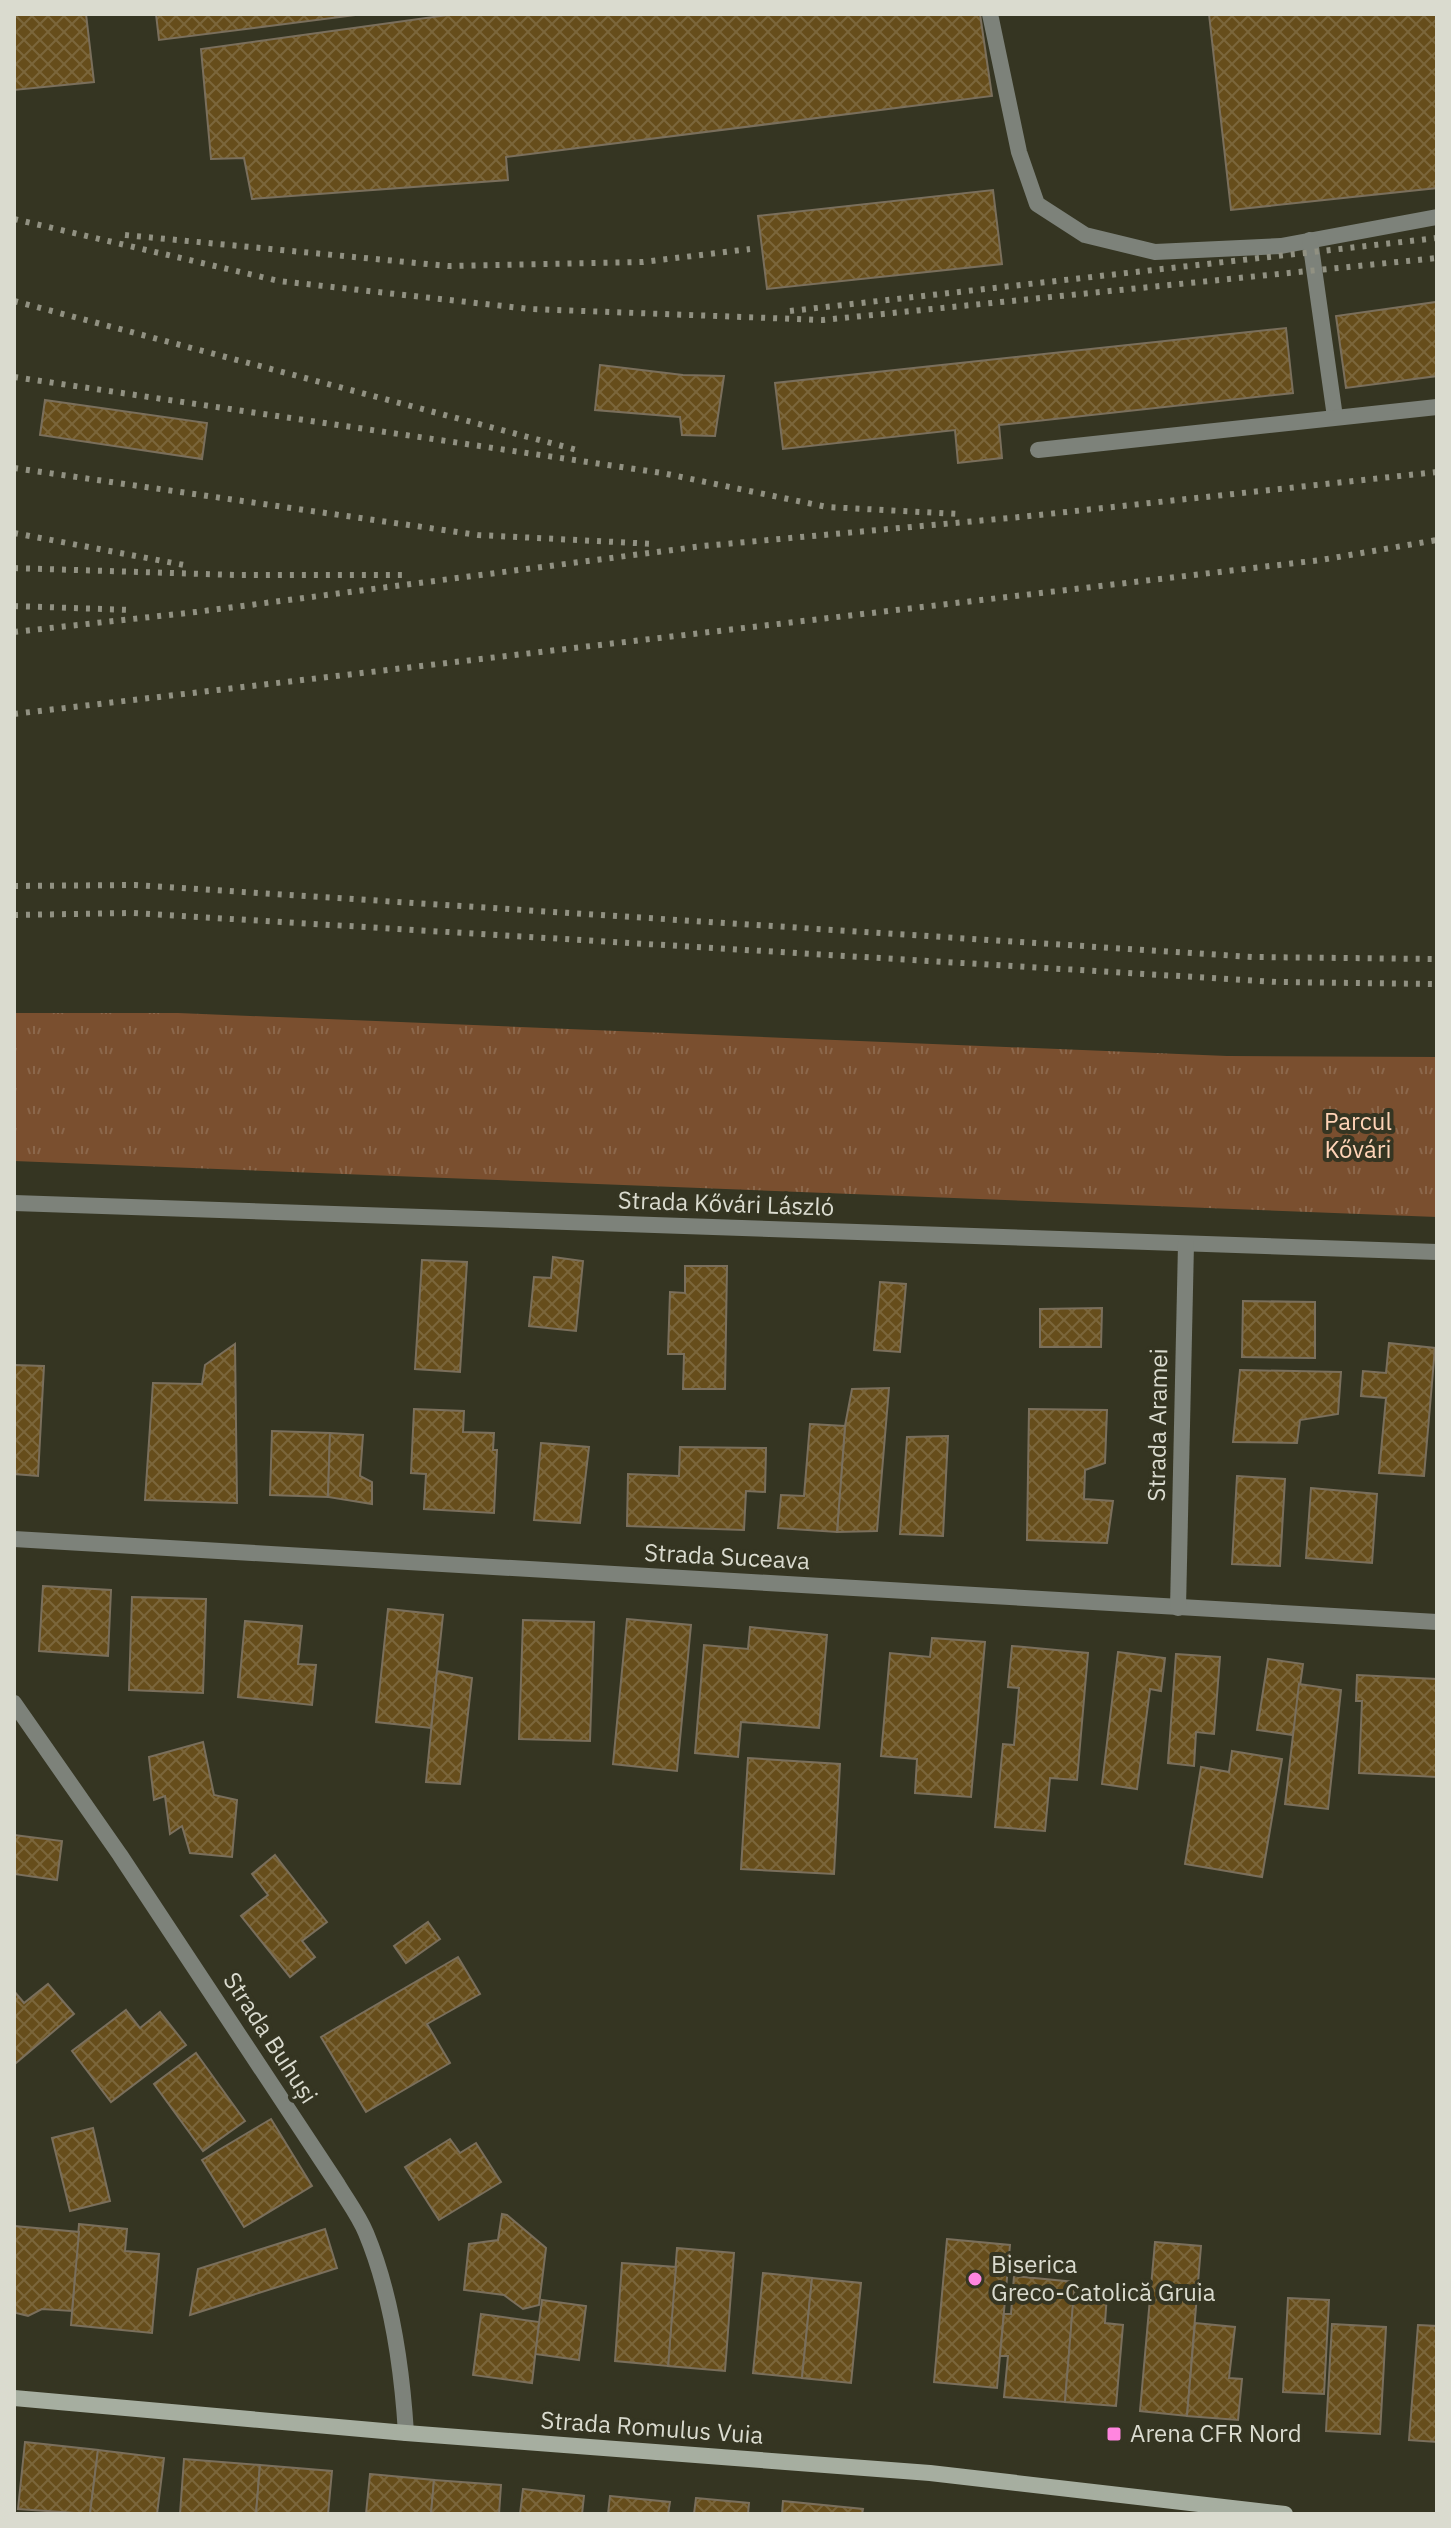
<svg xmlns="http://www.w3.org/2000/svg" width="1451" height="2528" viewBox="0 0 1451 2528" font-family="'IBM Plex Sans',sans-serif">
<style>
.park{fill:url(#park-tufts)}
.building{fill:url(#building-cross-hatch);stroke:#7a6f5c;stroke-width:2}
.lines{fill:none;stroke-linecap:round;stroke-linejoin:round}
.lane{stroke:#7d827a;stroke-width:16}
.street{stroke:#7d827a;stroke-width:16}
.secondary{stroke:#a6aea0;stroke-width:16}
.rail{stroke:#919182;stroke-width:6;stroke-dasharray:4 8;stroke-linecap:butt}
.poi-dot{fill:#ff85df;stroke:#353522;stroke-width:3}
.labels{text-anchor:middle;stroke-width:8;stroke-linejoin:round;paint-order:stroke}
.park-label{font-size:24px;fill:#ffd4b7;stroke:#353522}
.street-label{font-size:24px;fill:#dadbcf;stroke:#353522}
.poi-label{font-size:24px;fill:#dadbcf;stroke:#353522;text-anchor:start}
</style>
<defs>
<pattern id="park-tufts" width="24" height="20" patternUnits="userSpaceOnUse" patternTransform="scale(2)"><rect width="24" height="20" fill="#7a4f2f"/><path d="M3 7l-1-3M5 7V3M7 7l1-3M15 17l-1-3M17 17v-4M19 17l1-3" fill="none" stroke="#8c684c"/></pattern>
<pattern id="building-cross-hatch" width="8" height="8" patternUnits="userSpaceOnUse" patternTransform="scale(2)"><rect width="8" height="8" fill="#664d1b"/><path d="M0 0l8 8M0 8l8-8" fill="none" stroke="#7b663b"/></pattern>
</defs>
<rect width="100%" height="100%" fill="#353522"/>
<polygon class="park" points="14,1013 178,1013 1227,1056 1437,1057 1437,1217 14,1161"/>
<g class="building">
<polygon points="14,14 86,14 94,82 14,90"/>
<polygon points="156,14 363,14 159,40"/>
<polygon points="455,14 980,14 992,96 506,157 508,180 252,199 244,158 211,159 201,49"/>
<polygon points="1209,14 1437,14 1437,188 1231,210"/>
<polygon points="993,190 1002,264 767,289 758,216"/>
<polygon points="1436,302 1437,376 1346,388 1336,316"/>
<polygon points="1286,328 1293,393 999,425 1002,458 958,463 955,430 783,449 775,383"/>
<polygon points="600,365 683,375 724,376 715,436 682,435 680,417 595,410"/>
<polygon points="45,400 207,423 202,459 40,435"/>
<polygon points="553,1257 583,1261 576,1331 529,1326 534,1277 551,1278"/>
<polygon points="422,1260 467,1262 460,1372 415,1369"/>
<polygon points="685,1266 727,1266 725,1389 683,1389 684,1354 668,1354 670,1292 685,1293"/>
<polygon points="880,1282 906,1284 900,1352 874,1350"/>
<polygon points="1243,1301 1315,1302 1315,1358 1242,1357"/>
<polygon points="1102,1308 1101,1347 1040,1347 1040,1309"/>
<polygon points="1389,1343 1435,1348 1424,1476 1379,1473 1386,1398 1361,1396 1363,1371 1386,1373"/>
<polygon points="235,1344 237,1503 145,1500 153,1383 202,1384 205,1365"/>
<polygon points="14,1365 44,1366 38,1476 14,1474"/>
<polygon points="1240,1370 1341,1372 1338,1414 1300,1420 1297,1443 1233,1442"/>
<polygon points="889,1388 877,1531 837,1532 845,1426 852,1389"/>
<polygon points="414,1409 464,1411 463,1432 494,1433 493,1450 497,1450 494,1513 424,1509 426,1474 411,1473"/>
<polygon points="1029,1409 1107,1410 1105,1463 1085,1470 1084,1499 1113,1501 1107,1543 1027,1540"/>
<polygon points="810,1424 845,1426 837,1532 778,1528 781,1495 804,1496"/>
<polygon points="272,1431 330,1433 328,1497 270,1495"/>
<polygon points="330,1433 363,1435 360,1476 372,1482 372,1504 328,1497"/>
<polygon points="948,1436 943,1536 900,1534 907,1437"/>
<polygon points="541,1443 589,1447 580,1523 534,1520"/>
<polygon points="680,1447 766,1448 765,1492 746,1491 744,1530 627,1526 628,1474 679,1476"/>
<polygon points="1237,1476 1285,1479 1280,1566 1232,1564"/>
<polygon points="1311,1488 1377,1494 1372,1563 1306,1558"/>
<polygon points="43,1586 111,1590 108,1656 39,1651"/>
<polygon points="132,1597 206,1599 203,1693 129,1690"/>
<polygon points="388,1609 443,1615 431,1728 376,1722"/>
<polygon points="627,1619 691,1625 677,1771 613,1764"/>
<polygon points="523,1620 594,1622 590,1741 519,1739"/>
<polygon points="245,1621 302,1626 298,1664 316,1665 312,1705 238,1697"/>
<polygon points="750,1627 827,1635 819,1728 741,1722 738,1757 695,1753 704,1645 748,1649"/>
<polygon points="932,1638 985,1642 971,1797 915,1793 917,1759 881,1756 890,1653 930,1657"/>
<polygon points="1012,1646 1088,1653 1077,1780 1050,1778 1045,1831 995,1827 1003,1744 1014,1745 1019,1688 1008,1687"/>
<polygon points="1118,1652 1165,1658 1161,1691 1150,1689 1137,1789 1102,1784"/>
<polygon points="1176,1654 1220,1657 1214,1734 1196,1732 1194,1766 1168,1763"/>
<polygon points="1268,1659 1303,1664 1293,1735 1257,1730"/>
<polygon points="437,1671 472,1678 460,1784 426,1782"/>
<polygon points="1357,1675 1437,1679 1437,1777 1359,1773 1362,1701 1356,1701"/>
<polygon points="1299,1684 1341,1690 1328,1809 1285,1804"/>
<polygon points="203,1742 214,1795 237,1800 232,1857 190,1853 182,1826 170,1834 165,1796 154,1800 149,1757"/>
<polygon points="1232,1751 1282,1759 1262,1877 1185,1864 1201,1767 1229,1772"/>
<polygon points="748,1758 840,1764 834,1874 741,1869"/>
<polygon points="14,1835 62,1841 57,1880 14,1874"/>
<polygon points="275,1855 327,1922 302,1941 315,1957 290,1977 241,1916 268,1895 252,1874"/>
<polygon points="428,1922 440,1939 406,1963 394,1946"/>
<polygon points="458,1957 480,1994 427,2024 450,2063 366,2112 321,2037"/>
<polygon points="48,1984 74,2014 16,2063 14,2060 14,1991 24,2003"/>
<polygon points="126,2010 140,2028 160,2012 186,2045 111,2102 72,2051"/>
<polygon points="196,2053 245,2121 203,2151 154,2084"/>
<polygon points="271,2119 312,2186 244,2227 202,2160"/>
<polygon points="93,2128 110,2201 70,2211 52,2138"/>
<polygon points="450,2139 460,2153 476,2143 501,2182 439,2220 405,2167"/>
<polygon points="502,2214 507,2215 546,2248 539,2305 523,2309 504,2295 464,2290 469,2244 498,2240"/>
<polygon points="79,2224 127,2229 125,2251 159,2254 152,2333 71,2325"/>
<polygon points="14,2226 79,2232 72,2311 42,2309 28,2316 16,2313 14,2303"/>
<polygon points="325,2229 337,2268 190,2315 198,2269"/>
<polygon points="947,2239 1010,2245 997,2388 934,2382"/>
<polygon points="1155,2242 1201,2246 1187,2416 1140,2411"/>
<polygon points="677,2248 734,2253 725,2371 668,2366"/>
<polygon points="622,2263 676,2267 668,2366 615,2361"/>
<polygon points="763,2273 812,2278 802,2378 753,2373"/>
<polygon points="1014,2276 1075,2282 1065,2402 1004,2397 1008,2356 1000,2356 1004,2314 1011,2314"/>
<polygon points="812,2278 861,2283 851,2383 802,2378"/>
<polygon points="1074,2291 1107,2294 1105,2323 1123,2325 1116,2406 1065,2402"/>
<polygon points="1288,2298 1329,2300 1324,2394 1283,2392"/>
<polygon points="542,2300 586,2306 579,2360 535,2354"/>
<polygon points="481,2314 539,2322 532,2383 473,2375"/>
<polygon points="1195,2323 1235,2327 1229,2378 1242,2379 1238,2420 1187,2416"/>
<polygon points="1332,2324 1386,2327 1380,2434 1326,2431"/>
<polygon points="1418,2325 1437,2326 1437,2442 1409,2440"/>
<polygon points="25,2442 98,2450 90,2514 18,2509"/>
<polygon points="98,2450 164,2458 157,2514 90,2514"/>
<polygon points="184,2459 260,2465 256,2514 180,2514"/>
<polygon points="260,2465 332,2471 328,2514 256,2514"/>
<polygon points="370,2474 434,2480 431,2514 366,2514"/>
<polygon points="434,2480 501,2485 499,2514 431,2514"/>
<polygon points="523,2489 584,2496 582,2514 520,2514"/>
<polygon points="610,2496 670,2502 668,2514 608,2514"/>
<polygon points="696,2498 749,2503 748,2514 694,2514"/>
<polygon points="783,2501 863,2509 862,2514 782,2514"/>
</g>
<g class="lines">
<g class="lane">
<polyline points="990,14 1019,152 1037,204 1085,235 1155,252 1281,246 1437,217"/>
<polyline points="1310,240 1335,417"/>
<polyline points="1038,450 1437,407"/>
</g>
<g class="street">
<polyline points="14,1203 1437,1252"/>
<polyline points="14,1539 1437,1622"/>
<polyline points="1178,1608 1186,1244"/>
<path d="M14,1703L120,1855L338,2185C347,2200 359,2216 366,2233C391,2293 402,2369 406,2433"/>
</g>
<polyline class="secondary" points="14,2398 406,2433 930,2473 1285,2514"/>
<g class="rail">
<polyline points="14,219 279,281 530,309 823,320 1437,258"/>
<polyline points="125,235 448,266 643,262 750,249"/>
<polyline points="14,301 581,451"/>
<polyline points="790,311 1437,238"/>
<polyline points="14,377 662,473 827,507 959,514"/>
<polyline points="14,468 478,535 655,544"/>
<polyline points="14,533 184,565"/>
<polyline points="14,568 235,575 404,575"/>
<polyline points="14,606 132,610"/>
<polyline points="14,632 196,612 703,546 1020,517 1437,472"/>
<polyline points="14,714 1321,560 1437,540"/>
<polyline points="14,886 135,885 1253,957 1437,959"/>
<polyline points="14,915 132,913 1278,982 1437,984"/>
</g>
</g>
<g class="poi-dot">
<circle cx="975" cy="2279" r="8"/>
<rect x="1106" y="2426" width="16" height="16" rx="4"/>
</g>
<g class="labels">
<g class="park-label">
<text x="1358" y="1130">Parcul<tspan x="1358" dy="28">Kővári</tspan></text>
</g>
<g class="street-label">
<text transform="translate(726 1204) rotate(2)" y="8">Strada Kővári László</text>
<text transform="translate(1158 1425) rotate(-89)" y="8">Strada Aramei</text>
<text transform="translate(727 1557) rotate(3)" y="8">Strada Suceava</text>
<text transform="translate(270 2038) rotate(57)" y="8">Strada Buhuși</text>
<text transform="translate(652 2428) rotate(4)" y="8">Strada Romulus Vuia</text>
</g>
<g class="poi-label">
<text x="991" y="2273">Biserica<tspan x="991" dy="28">Greco-Catolică Gruia</tspan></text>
<text x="1130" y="2442">Arena CFR Nord</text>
</g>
</g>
<rect width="1451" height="2528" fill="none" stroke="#dadbcf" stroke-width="32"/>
</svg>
